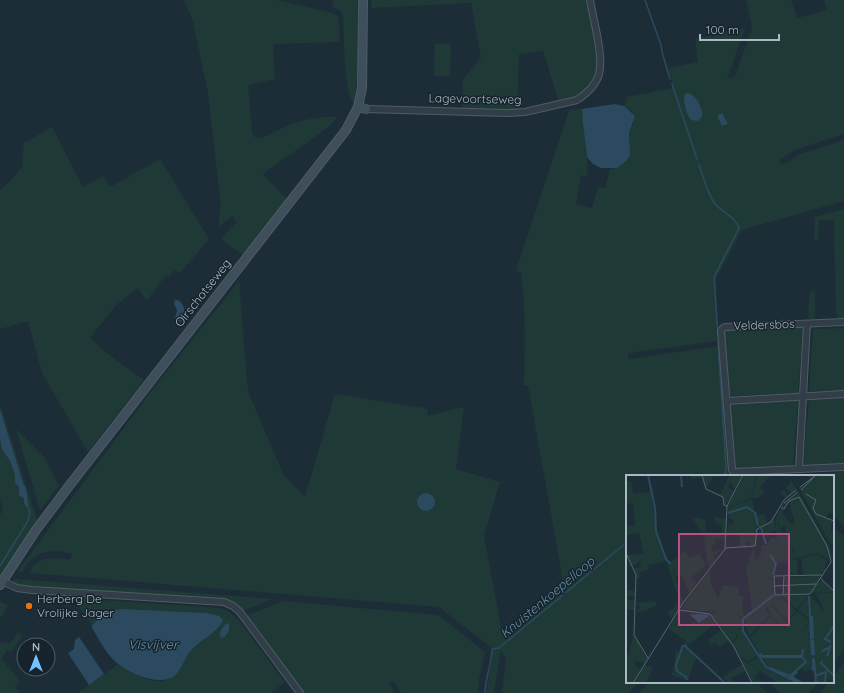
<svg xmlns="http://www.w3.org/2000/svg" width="844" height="693" viewBox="0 0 844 693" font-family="Quicksand,sans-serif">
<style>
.green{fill:#1f3937;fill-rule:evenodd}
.water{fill:#2c4a5f}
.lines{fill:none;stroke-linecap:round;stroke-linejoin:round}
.stream{stroke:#2c4a5f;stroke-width:1.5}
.street-casing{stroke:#4e5c66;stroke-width:8}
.secondary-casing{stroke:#4e5c66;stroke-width:10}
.street{stroke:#313e48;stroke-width:6}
.secondary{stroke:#3e4e5b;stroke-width:8}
.food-dot{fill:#e8710a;stroke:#16232c;stroke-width:1.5}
.labels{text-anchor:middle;stroke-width:3;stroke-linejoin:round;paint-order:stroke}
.street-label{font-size:12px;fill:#aab9c5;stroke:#16232c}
.poi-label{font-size:12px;fill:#aab9c5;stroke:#16232c;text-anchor:start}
.water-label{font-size:13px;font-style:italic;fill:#6791ad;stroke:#16232c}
.inset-river{fill:none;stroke:#2c4a5f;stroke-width:2}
.inset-road{fill:none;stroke:#556570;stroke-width:1}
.view{fill:#ba5080;fill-opacity:0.15;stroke:#ba5080;stroke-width:2}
.inset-edge{fill:none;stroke:#aab9c5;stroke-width:2}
</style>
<rect width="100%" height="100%" fill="#1d2d38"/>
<g class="green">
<path d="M184,0H276L333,13L338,17L340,42L273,44L275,79L248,85L252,132C253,136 255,138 258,138C264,138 276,131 282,128C299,121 317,116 337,117L327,128L267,171L263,175L287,199L243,255L221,239L237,222L232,216L219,227V218L221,206L208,93L193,22Z"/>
<path d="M332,0H357V80L354,103C344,94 344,34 343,17L341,11L333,7Z"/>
<polygon points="372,0 589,0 600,63 594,80 589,88 578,98 560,105 543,51 519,54 517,111 462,110 463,79 481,58 471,3 371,8"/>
<path d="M746,0H791L797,18L827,10L824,0H844V134L795,150L779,160L782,165L800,154L844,140V201L742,230L716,279L718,341L628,353L629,359L719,346L730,471L735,474L792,473L786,476H627V682H639L628,693H502L506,659L501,651L499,661L494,693H487C487,678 493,663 492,648L439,607L30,573C34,557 56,556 69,560L73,555C55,547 30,552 23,572H17L153,389L239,281L247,382L249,394L284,476L305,497L335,394L424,408L428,409L427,416L464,407L456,469L500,482L484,536L502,632H504L563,581L528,385H524C525,347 526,309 521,272L516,271L569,110L582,109C583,132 588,154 587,177L581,175L576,204L592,208L598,187L605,188L610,169L617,168L630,141L629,133L633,124L632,112L624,106L627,97L674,88L668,68L698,62L695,39L745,28L727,79L735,77L752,28V25ZM422,495H430L432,497L434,502L419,506L417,502Z"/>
<polygon points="435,44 451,44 450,76 434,76"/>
<polygon points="52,127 83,187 103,176 110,187 160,159 209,239 180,273 175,270 168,277 166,275 147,300 138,288 116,305 90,338 105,352 144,380 88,452 42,373 28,321 0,329 0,190 11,180 22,167 24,143"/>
<polygon points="844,209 844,318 838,318 836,312 834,220 819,220 818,241 814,241 815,217"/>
<polygon points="811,291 815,291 815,315 814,319 810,319 808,317 809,294"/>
<polygon points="800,325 803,329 798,393 732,396 730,394 724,330"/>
<polygon points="844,328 844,391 809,392 813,329"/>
<polygon points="844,397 844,464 803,466 809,398"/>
<polygon points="798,399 793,466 745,469 738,469 735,467 733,451 730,402"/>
<polygon points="0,404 37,520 0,579 0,515 3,510 0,500 0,439 2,449 10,461 15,475 15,483 19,487 19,496 24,498 24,504 28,509 26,488 23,483 0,409"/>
<polygon points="16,429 44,457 59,486 40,510"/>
<polygon points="844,472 844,525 833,516 833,476 802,476 804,475"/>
<polygon points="833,527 844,536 844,649 833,663"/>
<polygon points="14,579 18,579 272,599 243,611 233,604 23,588 11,583"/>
<path d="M59,597L219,608C228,610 234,615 240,622L285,682L271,693H78L118,664C127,671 150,683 162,681C167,680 173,676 177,674L184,659L191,650L212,633L207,613L122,609L107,611L92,625L75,601L60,600Z"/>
<polygon points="283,601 438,615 485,652 479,679 478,693 401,693 394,681 389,682 394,693 301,693 246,616"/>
<polygon points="0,602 8,605 0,619"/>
<polygon points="18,632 23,635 11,652 7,650 1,659 20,681 15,687 20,693 0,693 0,643 5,642 10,644"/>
<polygon points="844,663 844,693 820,693 829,682 833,682 833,677"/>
<polygon points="650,682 756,682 767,693 639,693"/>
<polygon points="769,682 818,682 809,693 780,693"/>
</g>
<g class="water">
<path d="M687,93C696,94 703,108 702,117L698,121L691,120C686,113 684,104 684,95Z"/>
<polygon points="615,104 624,106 635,116 629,133 630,155 626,161 617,168 601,168 593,164 587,157 583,124 582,109"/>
<polygon points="722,113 728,124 722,126 717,116"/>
<path d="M175,300H178C185,304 185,312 183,319L180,322L176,321L175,319L177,310L174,304Z"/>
<polygon points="0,409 23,483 26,488 29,509 24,504 24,498 19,496 19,487 15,483 15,475 10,461 2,449 0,439"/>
<circle cx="426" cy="502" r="9"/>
<path d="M122,609L207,613L219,616L222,619L223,621C215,634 201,640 191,650C184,658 181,672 173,677C155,687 121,670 110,656C103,648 98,637 92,628V625L107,611Z"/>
<path d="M227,623L229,624C230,630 227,637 221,638C218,633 223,627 227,623Z"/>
<polygon points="79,637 104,674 89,685 68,653 74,649 75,640"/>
</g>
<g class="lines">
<g class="stream">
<polyline points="645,0 661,45 662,52 670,79"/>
<polyline points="672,84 697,159"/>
<path d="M699,165C704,178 707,193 715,204C722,212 736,217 739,228L714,277L718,335"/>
<polyline points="718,342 726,467 726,472 722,476"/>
<polyline points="0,566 28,521 30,513 29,509"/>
<path d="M485,693C485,678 492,664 492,649L499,648L627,542"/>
</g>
<g class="street-casing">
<g id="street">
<path d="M366,109L507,113L525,112L577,100C586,94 596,86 599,74C604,56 593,19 590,0"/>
<polyline points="844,322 725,327 723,328 721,331 732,470 734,472 844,467"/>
<polyline points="727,401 844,394"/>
<polyline points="799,468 807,324"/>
<polyline points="2,581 17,588 32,590 224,602 233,606 240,612 300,693"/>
</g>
</g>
<g class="secondary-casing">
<g id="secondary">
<polyline points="358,107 366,109"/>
<polyline points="0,585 36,530 69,486 346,130 358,107 362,88 363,0"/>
</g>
</g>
<use href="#street" class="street"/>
<use href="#secondary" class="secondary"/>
</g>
<circle class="food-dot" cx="29" cy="606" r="4"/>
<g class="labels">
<g class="street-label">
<text transform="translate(475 99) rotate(1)" y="4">Lagevoortseweg</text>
<text transform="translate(203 293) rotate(-52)" y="4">Oirschotseweg</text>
<text transform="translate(764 325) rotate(-2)" y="4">Veldersbos</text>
</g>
<g class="poi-label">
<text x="37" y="603">Herberg De<tspan x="37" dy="14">Vrolijke Jager</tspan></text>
</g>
<g class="water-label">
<text transform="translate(547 597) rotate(-40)" y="5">Knuistenkoepelloop</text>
<text x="153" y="649">Visvijver</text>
</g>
</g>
<g transform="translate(626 475)">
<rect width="208" height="208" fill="#1d2d38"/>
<path d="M64,0H88L80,15L77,2L65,4ZM104,0H116L109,14L104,7L102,12L108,16L99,31L98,24L93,21ZM118,0H130L125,23L103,33L126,24L130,41L139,39L141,49L132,53L130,49L131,69L126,72L124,66H121L120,73H113L114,59L101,60L102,50L107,49V44H103L102,31ZM131,0H145L134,12L139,16L133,23H126ZM162,0L172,16L160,23L155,18L158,15L162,21L165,18L160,13L165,7ZM166,0L174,12L184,4L182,0H207L208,35L206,39L203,38L200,43L206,46L205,55L208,56V65L205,70ZM5,6L7,19L25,17L30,56L40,85L45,87L59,75L63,83L74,79L80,90L65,103L71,108L64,118L56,101L50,102L45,88L57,127L46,144L41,136L47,134L53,125L40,86L22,90L24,94L13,97L15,101L11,105L7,94L15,92L14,87L6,91L1,80L18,79L13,58L0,60V51L9,50V45L7,28L0,29V7ZM173,18L203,72V75L204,74L208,80L205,76L208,89L201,73L203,85L191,78L171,83L166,71L167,75L155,80L167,76L171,83L150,89L147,95V103L135,105L147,104L148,120L157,121L139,134L144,140L123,161L118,144L117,150L119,157L141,193L173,208H171L141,194L118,156L116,150L117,144L111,139L56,134L60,131L55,134L84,95L85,110L92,123L97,110L113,112L112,120L118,122L116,129L118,141L126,135L120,94L127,73L130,86L135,79V71L141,70L144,64L150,62L149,69L151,62L150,56L138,59L135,53L148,45L150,54V42L157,61L161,60L158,50L155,53L150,41L155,34L160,33L156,37L160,43L165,49L169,48L163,27L172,21L162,27L159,33L156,32L158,28ZM66,42L80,45L79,57L97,61V64H89V69L85,70L86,77L97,74L87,81L90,85L84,92L82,90L84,88H81L78,61ZM89,42L100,44L98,70L95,50L88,47ZM191,79L201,86L198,96L193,100H177L175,83ZM171,84L172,100H162V88L159,90L160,87ZM195,101L190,109L159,110V102ZM197,106L208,117L185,118L193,107ZM189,110L184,118L158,120L159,111ZM0,115L9,116V121L1,122L3,126L9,124V135L0,134ZM208,118V205L189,208L188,194L178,196L177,192L169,199L170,205L141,191L124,162L145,141L162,157L158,152L171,136L184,146L178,153L185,147L184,120L199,138L191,120L186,119ZM183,120L171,134L157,122L158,121ZM183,121L185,145L172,135ZM156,123L170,135L162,146L146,129ZM29,126L31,130L21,135L10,137L14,132L10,128ZM145,130L161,147L157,152L144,139L142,133ZM90,137L110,139L116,144L117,157L131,180L122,187L113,181L106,168L112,162L104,148L111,162L105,167L85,140ZM52,138L51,143L55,142L53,145L58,153L68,146L75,148L80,142L65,141L62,138L82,139L90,148L60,172L70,182L62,206L46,200L50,176L53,177L60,166L42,154ZM95,155L103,165L94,172L89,168L86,170L82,165ZM8,160L21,183L19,188L9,186L10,192L15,194L6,208H0V187ZM132,181L142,195L169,208H152L123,188ZM114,183L134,196L128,203L130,206L133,204L136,208H127ZM116,189L119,196L105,203L109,208H103L97,202ZM19,190L27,193L20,208H8Z" fill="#1f3937"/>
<path d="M73,139L82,140L83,141L73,148L64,140Z" fill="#2c4a5f"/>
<path class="inset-river" d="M22,0L29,33L30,56L40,84L45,89M55,0L56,12M129,37L132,51M102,38L121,32L128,37M135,53L140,69M144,80L150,89L147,100M148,120L117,144V156L140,192L172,208M183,121L186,180M186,141L187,164M187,165L188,180M205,167L199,164L208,151M57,170L50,190L51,196L60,202L61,205M58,170L99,208M196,176L204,172L201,181M134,178L135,181H176L177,174M136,182H176L180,187L164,201L144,193M187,183V196M188,184L190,208M197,186L195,188L208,201M171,197L165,202L176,208M189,201L200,197L199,208"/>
<path class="inset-road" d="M76,0L80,14L97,22L98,30L101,31M174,12L189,1M175,15L190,0M180,19L190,25L187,33L190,39L208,46M158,28L172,17M155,32L158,34L163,26L173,22L201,71L205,86V87L184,119L149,120L148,101L196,100M99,73L129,71L131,54L145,47L158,25L170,15M0,78L10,100L8,160L22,183M194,103L208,116M148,111L190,109M157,120L158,101M53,135L84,139L108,172L126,208M7,208L57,128L99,74L101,31L117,0"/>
<path class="view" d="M53,59H163V150H53Z"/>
<rect width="208" height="208" class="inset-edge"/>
</g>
<g transform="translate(36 657)"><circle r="19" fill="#16232c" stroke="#515f69"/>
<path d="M0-3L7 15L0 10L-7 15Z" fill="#76c2ff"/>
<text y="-6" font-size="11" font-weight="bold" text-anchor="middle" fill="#aab9c5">N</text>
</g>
<path d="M700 34v6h79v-6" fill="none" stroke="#aab9c5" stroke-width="2"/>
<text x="706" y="34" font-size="12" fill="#aab9c5" stroke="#16232c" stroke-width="3" paint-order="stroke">100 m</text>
</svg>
